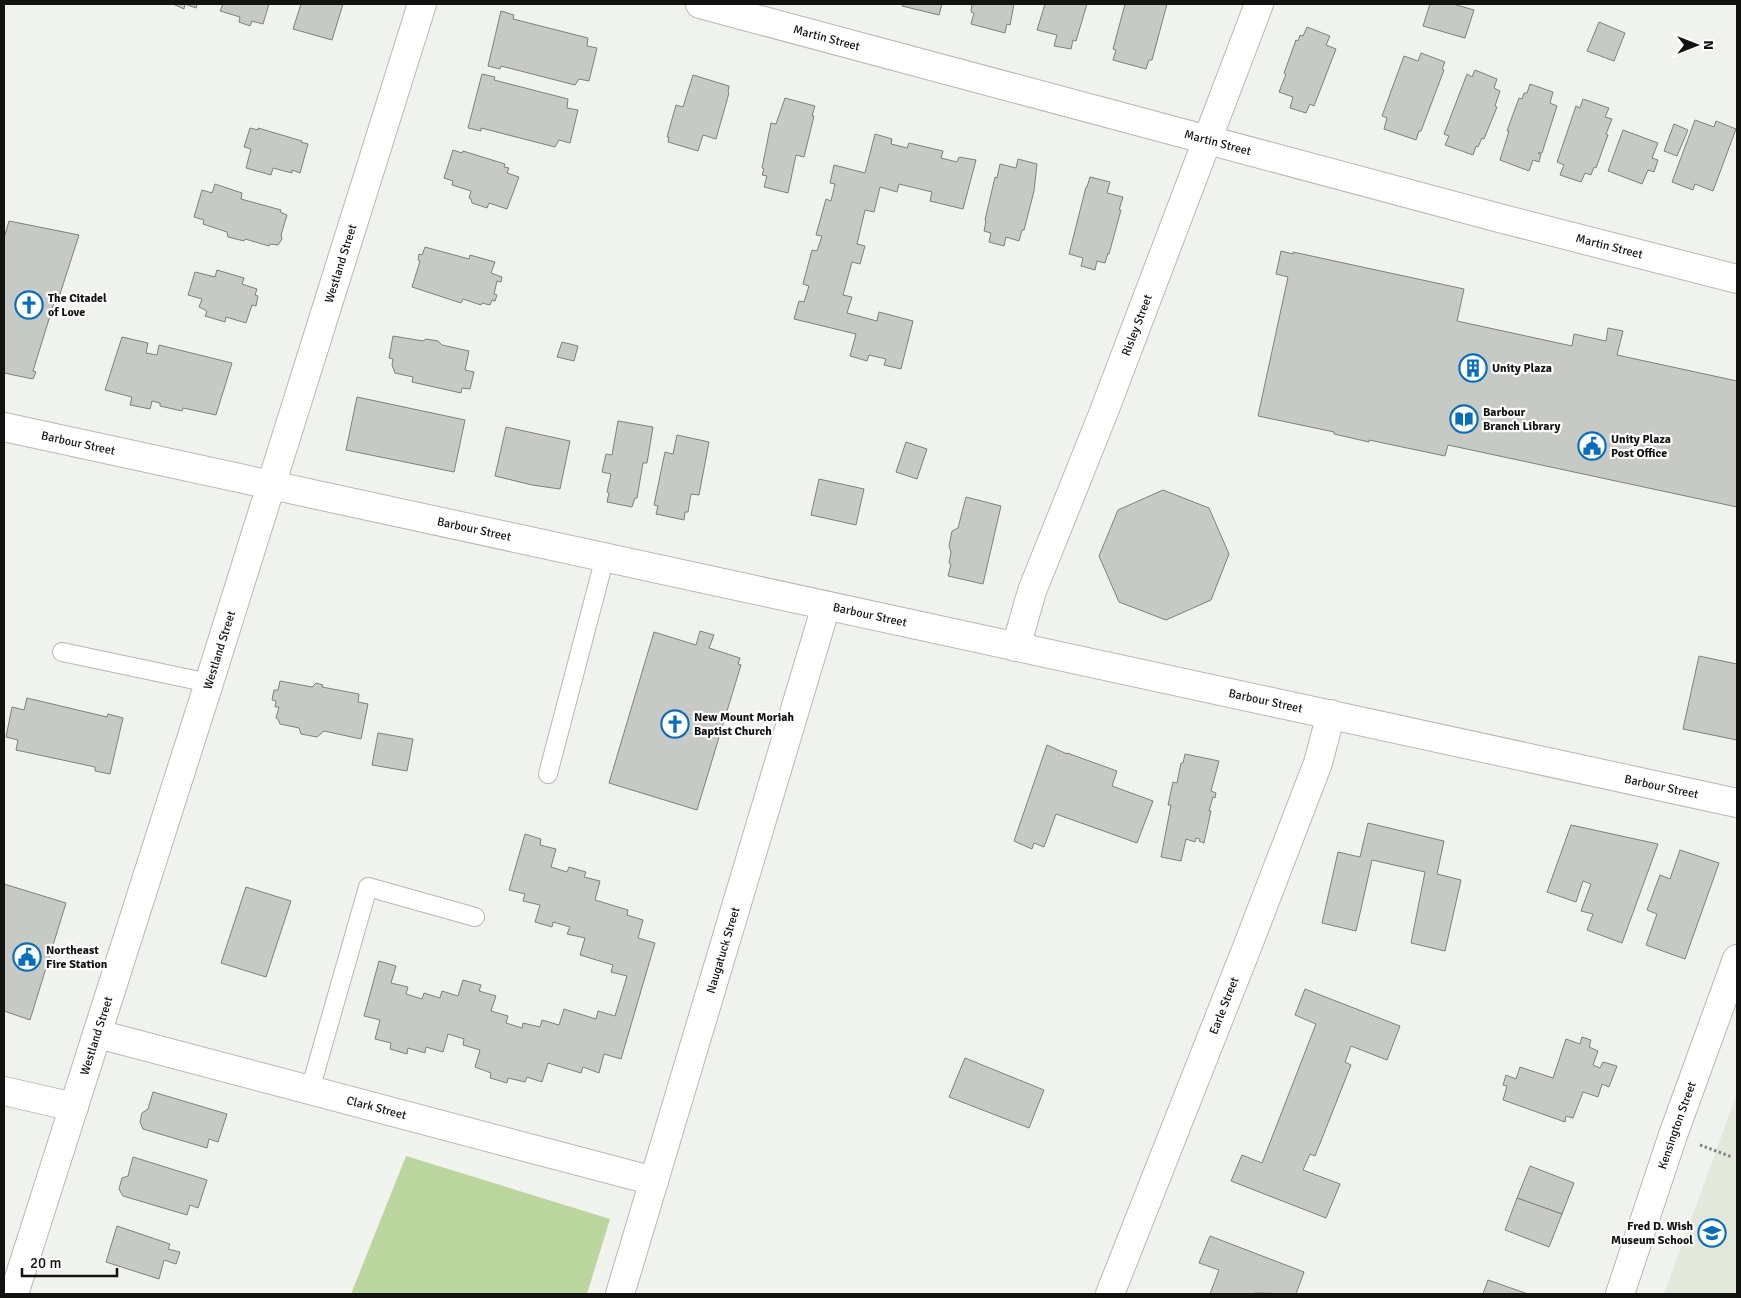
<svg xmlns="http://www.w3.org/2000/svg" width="1741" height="1298" viewBox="0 0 1741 1298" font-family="Signika,sans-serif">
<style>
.built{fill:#e2e8db}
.green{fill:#bbd59f}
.building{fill:#c7cac4;stroke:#7e807b}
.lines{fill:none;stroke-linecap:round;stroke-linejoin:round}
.lane-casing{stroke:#b6b9b3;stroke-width:20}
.street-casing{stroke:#b6b9b3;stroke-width:30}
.secondary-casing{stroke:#b6b9b3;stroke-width:30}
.path{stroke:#858783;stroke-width:3;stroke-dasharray:2.5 2.5;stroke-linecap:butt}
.lane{stroke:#fff;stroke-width:18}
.street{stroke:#fff;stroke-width:28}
.secondary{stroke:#fff;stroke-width:28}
.labels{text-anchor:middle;stroke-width:4.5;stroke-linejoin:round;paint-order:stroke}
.street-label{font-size:12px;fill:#121311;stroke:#fff}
.poi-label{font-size:12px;font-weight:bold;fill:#121311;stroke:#fff;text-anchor:start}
</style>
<rect width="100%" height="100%" fill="#f0f3ed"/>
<polygon class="built" points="1737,1093 1737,1294 1664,1294 1724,1129"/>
<polygon class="green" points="406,1156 610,1219 587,1294 351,1294"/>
<g class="building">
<polygon points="173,4 197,4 196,8 185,4 184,9"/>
<polygon points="223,4 269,4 263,24 252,21 250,26 239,22 240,17 220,11"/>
<polygon points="301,4 343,4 332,40 293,29"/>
<polygon points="903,4 942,4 939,15 902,6"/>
<polygon points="972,4 1014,4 1010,25 1007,24 1005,33 971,24 974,13 971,12"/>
<polygon points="1045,4 1087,4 1076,41 1073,40 1071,49 1054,46 1057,35 1037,30"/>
<polygon points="1125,4 1167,4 1152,60 1149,60 1146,69 1113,60 1116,50 1113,49"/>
<polygon points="1430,4 1453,4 1474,10 1465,38 1423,26"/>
<polygon points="501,11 514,15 513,19 588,38 587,46 597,48 589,81 579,79 575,85 501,66 500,69 488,66"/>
<polygon points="1599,22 1625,33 1614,61 1587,51"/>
<polygon points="1307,27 1330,36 1326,45 1336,49 1314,106 1310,104 1306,113 1290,108 1293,97 1279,92 1286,74 1284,73 1296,40 1298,41 1300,35 1303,36"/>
<polygon points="1421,53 1445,62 1442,69 1444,70 1421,131 1419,131 1416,140 1384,129 1387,118 1382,116 1404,56 1418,61"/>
<polygon points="1475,70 1497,79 1494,88 1500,91 1495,106 1497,107 1484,139 1482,138 1478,147 1476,146 1473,155 1445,145 1449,136 1444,134 1467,74 1472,77"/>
<polygon points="482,74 495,77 494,80 568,99 567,108 578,110 570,143 559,140 555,147 481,128 481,131 468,128"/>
<polygon points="693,75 729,86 728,92 729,93 716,139 703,135 698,151 668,142 669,137 667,137 676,105 683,107"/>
<polygon points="1530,84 1553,92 1550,103 1557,106 1542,153 1538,153 1541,154 1539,162 1533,160 1529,171 1500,160 1509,131 1507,131 1519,98 1522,99 1524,93 1527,93"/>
<polygon points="785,98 815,106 812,116 814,116 804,157 796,155 788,193 764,187 767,176 762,175 764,169 762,168 771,123 776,124"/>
<polygon points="1583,99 1609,108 1605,117 1612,119 1606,134 1608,135 1596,168 1594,167 1591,175 1585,173 1581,182 1560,175 1564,165 1557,162 1576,106 1580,108"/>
<polygon points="1695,120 1714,127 1716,121 1736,129 1713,191 1695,184 1693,190 1672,182"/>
<polygon points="1674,124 1688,130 1677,156 1664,151"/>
<polygon points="250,128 258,130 258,128 302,141 301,142 308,144 300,173 292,170 292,173 273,168 271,175 246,168 251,149 244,147"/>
<polygon points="1623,130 1658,143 1652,158 1658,160 1654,172 1648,170 1642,184 1608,171"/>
<polygon points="875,134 892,139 891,144 907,148 909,143 943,151 941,158 957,162 959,157 976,160 963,209 930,201 932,192 899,184 897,192 880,187 874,212 865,210 857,244 865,246 860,264 852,262 843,295 852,297 847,313 877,321 879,312 913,321 901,369 884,365 886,359 869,355 867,361 850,356 856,334 794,319 799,301 804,302 809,286 803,284 812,250 817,251 822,236 816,235 826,199 831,201 835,184 830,183 834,165 865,173"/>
<polygon points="453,150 462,153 463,151 505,164 504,167 509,168 507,173 519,177 507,209 489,203 487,208 472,203 471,199 469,198 471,191 452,185 453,181 444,178"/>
<polygon points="1018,159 1037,164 1034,191 1024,230 1022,230 1019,241 1006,237 1004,246 989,242 991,233 984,231 986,221 985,220 995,177 997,178 1000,164 1016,168"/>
<polygon points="1090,177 1110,182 1107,193 1123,197 1119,210 1121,210 1109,254 1108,253 1105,263 1097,261 1095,270 1081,266 1083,258 1069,254 1086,187 1087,187"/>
<polygon points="215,184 242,193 241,199 281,210 280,212 287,215 281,235 282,239 278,245 270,244 269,246 245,239 244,241 228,237 227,232 203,224 204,220 194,217 202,190 212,193"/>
<polygon points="9,221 79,235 60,294 57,293 33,371 36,372 33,379 4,373 4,238"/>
<polygon points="425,247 469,259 470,255 495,262 491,273 502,277 501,282 497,281 494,294 497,295 495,301 492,300 490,305 482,303 481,305 463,299 461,303 412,287 420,261 418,260 419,254 422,255"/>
<polygon points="1281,251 1293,254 1293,252 1464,289 1457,321 1572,346 1574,334 1606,341 1608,328 1623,331 1617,355 1737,381 1737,507 1448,445 1445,456 1369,440 1369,442 1334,434 1334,432 1258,416 1288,277 1276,274"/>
<polygon points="217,270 244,278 242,284 257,289 255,295 258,296 256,306 252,305 246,323 226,317 225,322 205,316 207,311 199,307 202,299 188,295 195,272 215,277"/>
<polygon points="393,336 423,341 426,339 438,341 442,345 469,351 465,370 474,372 470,389 462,388 461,393 412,382 413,377 395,373 392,365 393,359 389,358"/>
<polygon points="122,337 148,343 146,353 157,355 159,345 232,363 216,415 183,408 182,411 160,406 160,403 152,401 150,409 130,405 132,397 105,390"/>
<polygon points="562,342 578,346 574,361 557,357"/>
<polygon points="357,397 465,420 454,472 346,450"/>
<polygon points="618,421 653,427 647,463 643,463 637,498 635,498 632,507 607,502 609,493 607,492 611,474 602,472 606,454 612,455"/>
<polygon points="506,427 570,441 560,489 532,485 495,476"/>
<polygon points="677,435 709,442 699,495 691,494 688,512 685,512 684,520 656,514 658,506 654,505 665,452 673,454"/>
<polygon points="906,442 927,449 917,479 896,472"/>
<polygon points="819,479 864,489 856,525 811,515"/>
<polygon points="1163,490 1209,508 1229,554 1211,600 1166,620 1119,602 1099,556 1118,510"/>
<polygon points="966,497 1001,506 983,584 948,576 951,564 949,563 951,552 949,546 952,531 958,528"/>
<polygon points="700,631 714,635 709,648 740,658 738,664 741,665 697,810 609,783 654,632 696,645"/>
<polygon points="1699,656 1737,664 1737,740 1683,729"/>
<polygon points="280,681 312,687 316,683 323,685 322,687 359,694 358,702 368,704 361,739 324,731 317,737 301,734 299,728 280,724 278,719 276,718 279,707 275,707 276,701 272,700 274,690 278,690"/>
<polygon points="27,698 107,717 108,714 123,718 110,774 95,771 95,767 16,750 18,740 6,737 12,707 24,710"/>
<polygon points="378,733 413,739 407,771 372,765"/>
<polygon points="1047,745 1067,754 1067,753 1117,771 1112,786 1153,801 1137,843 1056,814 1044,847 1034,843 1032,849 1014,841"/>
<polygon points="1185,754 1219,761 1211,791 1216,793 1215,798 1213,797 1209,811 1211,811 1204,843 1199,841 1200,839 1196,838 1195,842 1186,839 1181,861 1161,857 1171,805 1168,805 1173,782 1177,783 1181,763 1183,763"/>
<polygon points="1368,823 1444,841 1437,874 1461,880 1445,951 1411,943 1425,872 1372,860 1356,931 1322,923 1338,852 1360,857"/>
<polygon points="1571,825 1658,844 1622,943 1587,930 1593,914 1581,911 1591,884 1583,881 1576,902 1547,892"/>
<polygon points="525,834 541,839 540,845 556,849 551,867 567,872 569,867 586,872 584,877 600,881 595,900 628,910 627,915 643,920 638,938 655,943 621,1059 604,1054 599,1073 583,1067 581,1073 548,1063 542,1082 527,1077 525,1082 508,1078 507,1083 490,1078 491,1073 475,1067 480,1050 463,1045 464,1039 448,1034 443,1052 426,1047 425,1053 408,1048 407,1054 390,1049 391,1043 375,1039 380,1020 364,1016 379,961 396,966 391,983 408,987 406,994 422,999 424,993 440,998 442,991 458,996 463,980 481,985 479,991 496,996 491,1011 508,1016 506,1023 522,1028 523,1023 540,1027 542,1020 559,1025 564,1009 596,1019 598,1011 615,1016 627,976 611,972 613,965 580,955 585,938 567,934 570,927 553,922 552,927 535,922 540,905 523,901 525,894 509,890"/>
<polygon points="1680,850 1719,863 1685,959 1646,945 1657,914 1647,910 1660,875 1670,879"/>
<polygon points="4,884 66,903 30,1020 4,1011"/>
<polygon points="246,887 291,901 266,977 221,963"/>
<polygon points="1305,989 1400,1026 1387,1060 1351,1046 1345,1062 1351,1065 1315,1156 1310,1154 1303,1170 1340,1184 1326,1218 1231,1181 1242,1155 1262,1163 1316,1024 1295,1015"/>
<polygon points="1582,1037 1591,1040 1589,1047 1598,1051 1593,1065 1600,1068 1603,1062 1617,1066 1609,1087 1602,1084 1598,1097 1583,1092 1573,1118 1566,1116 1565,1122 1503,1100 1507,1086 1503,1085 1506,1075 1516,1079 1520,1067 1553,1078 1566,1039 1580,1044"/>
<polygon points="965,1058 1044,1090 1029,1128 949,1097"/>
<polygon points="153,1092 227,1114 218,1142 209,1139 207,1148 143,1129 140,1122 142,1113 148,1109"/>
<polygon points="133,1157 207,1180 198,1208 190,1205 187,1215 123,1196 119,1189 122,1178 128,1176"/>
<polygon points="1530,1166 1574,1183 1562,1214 1517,1198"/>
<polygon points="1517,1198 1562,1214 1549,1247 1505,1230"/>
<polygon points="117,1226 170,1244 168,1249 180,1252 176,1264 164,1260 159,1279 106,1262"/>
<polygon points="1210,1236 1304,1272 1296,1294 1255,1293 1255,1294 1210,1294 1219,1270 1199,1263"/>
<polygon points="1488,1280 1528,1294 1483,1294"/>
</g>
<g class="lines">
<g class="lane-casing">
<g id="lane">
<polyline points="62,652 209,683"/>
<polyline points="548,774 605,557"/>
<polyline points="310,1090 368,887 475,917"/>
</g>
</g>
<g class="street-casing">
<g id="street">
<path id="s1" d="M700,4L1503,219L1737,279"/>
<path id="s2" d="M1016,647L1032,591L1103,414L1259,4"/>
<path id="s3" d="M98,1034L654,1181"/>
<polyline points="4,1091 74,1107"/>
<path id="s4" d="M620,1294L826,606"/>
<path id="s5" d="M1110,1294L1246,950L1318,763L1331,714"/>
<path id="s6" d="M1620,1294L1673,1135L1737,959"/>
</g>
</g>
<g class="secondary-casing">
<g id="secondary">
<path id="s7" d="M4,427L1737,803"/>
<path id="s8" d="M14,1294L209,683L422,4"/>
</g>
</g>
<polyline class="path" points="1700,1145 1732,1157"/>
<use href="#lane" class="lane"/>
<use href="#street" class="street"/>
<use href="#secondary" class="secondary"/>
</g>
<defs>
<g id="church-ring" transform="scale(1.4375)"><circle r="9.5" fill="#fff" stroke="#096db9" stroke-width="1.5"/><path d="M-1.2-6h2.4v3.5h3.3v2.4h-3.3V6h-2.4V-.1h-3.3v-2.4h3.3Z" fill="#096db9"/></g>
<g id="building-ring" transform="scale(1.4375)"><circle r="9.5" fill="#fff" stroke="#096db9" stroke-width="1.5"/><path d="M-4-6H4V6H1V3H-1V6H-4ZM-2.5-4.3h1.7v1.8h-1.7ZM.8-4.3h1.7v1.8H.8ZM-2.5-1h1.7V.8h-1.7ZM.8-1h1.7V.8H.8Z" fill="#096db9"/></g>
<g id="library-ring" transform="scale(1.4375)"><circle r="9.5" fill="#fff" stroke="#096db9" stroke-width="1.5"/><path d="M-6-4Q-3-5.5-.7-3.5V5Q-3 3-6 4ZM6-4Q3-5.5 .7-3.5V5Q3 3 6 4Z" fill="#096db9"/></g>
<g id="civic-ring" transform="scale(1.4375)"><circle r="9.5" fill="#fff" stroke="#096db9" stroke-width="1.5"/><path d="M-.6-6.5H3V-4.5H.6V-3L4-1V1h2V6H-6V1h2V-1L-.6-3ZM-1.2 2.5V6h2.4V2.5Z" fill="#096db9"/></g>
<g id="school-ring" transform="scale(1.4375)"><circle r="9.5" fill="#fff" stroke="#096db9" stroke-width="1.5"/><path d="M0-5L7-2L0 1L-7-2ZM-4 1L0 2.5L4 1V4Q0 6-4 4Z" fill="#096db9"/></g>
</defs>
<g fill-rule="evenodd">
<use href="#church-ring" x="29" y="305"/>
<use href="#building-ring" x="1473" y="368"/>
<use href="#library-ring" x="1464" y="419"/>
<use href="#civic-ring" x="1592" y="446"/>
<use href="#church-ring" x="675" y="724"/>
<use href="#civic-ring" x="27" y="957"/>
<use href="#school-ring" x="1712" y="1233"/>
</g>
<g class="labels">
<g class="street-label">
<text dy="4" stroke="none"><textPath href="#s1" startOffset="131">Martin Street</textPath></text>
<text dy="4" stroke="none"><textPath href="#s1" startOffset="536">Martin Street</textPath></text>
<text dy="4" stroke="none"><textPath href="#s1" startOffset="941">Martin Street</textPath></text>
<text dy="4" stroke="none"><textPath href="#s8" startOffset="1081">Westland Street</textPath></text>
<text dy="4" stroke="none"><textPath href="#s2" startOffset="344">Risley Street</textPath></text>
<text dy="4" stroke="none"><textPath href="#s7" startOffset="76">Barbour Street</textPath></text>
<text dy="4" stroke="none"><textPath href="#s7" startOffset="481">Barbour Street</textPath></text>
<text dy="4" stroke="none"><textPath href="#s7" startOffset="886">Barbour Street</textPath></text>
<text dy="4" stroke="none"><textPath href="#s8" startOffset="676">Westland Street</textPath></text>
<text dy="4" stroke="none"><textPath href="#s7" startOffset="1291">Barbour Street</textPath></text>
<text dy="4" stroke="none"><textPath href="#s7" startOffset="1696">Barbour Street</textPath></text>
<text dy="4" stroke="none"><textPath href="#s4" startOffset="359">Naugatuck Street</textPath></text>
<text dy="4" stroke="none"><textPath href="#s5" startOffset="310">Earle Street</textPath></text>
<text dy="4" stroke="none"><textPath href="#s8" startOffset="271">Westland Street</textPath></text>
<text dy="4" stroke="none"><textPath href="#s3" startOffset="288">Clark Street</textPath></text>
<text dy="4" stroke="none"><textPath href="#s6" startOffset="178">Kensington Street</textPath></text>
</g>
<g class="poi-label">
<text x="48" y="302">The Citadel<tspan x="48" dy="14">of Love</tspan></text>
<text x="1492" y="372">Unity Plaza</text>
<text x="1483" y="416">Barbour<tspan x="1483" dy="14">Branch Library</tspan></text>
<text x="1611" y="443">Unity Plaza<tspan x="1611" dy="14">Post Office</tspan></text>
<text x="694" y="721">New Mount Moriah<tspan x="694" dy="14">Baptist Church</tspan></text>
<text x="46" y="954">Northeast<tspan x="46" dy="14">Fire Station</tspan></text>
<text x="1693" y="1230" text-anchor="end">Fred D. Wish<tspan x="1693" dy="14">Museum School</tspan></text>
</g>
</g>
<rect width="1741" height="1298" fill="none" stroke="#121311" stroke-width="10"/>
<g transform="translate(1696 45) rotate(90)" stroke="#ffffff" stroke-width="4" paint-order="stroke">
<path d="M0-4L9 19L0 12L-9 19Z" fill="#121311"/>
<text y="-8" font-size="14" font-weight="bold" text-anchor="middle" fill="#121311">N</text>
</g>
<path d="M22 1268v8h95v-8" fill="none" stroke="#121311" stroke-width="2.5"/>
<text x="30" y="1268" font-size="15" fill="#121311" stroke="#ffffff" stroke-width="4" paint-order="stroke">20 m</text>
</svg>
